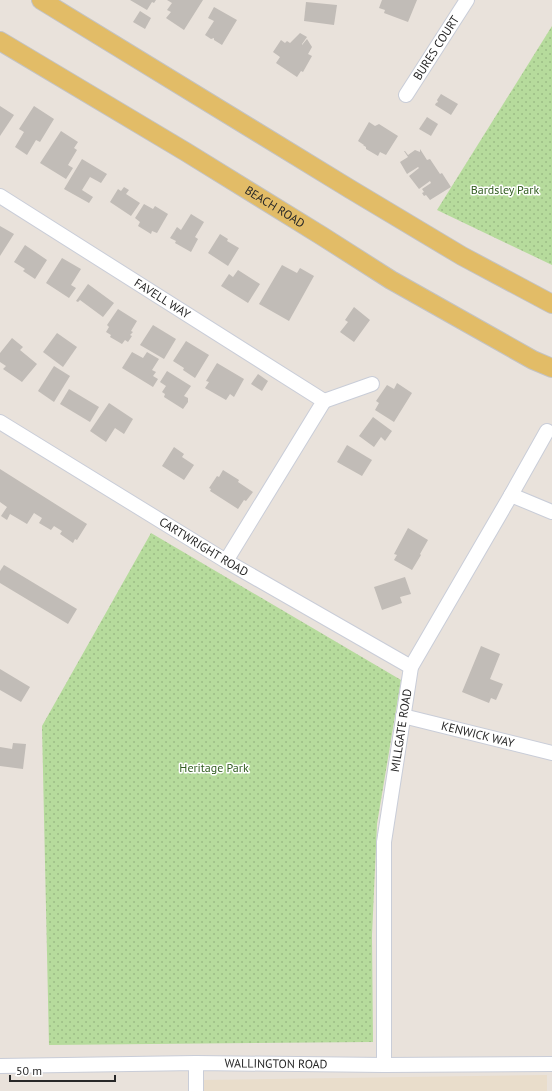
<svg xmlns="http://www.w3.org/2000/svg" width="552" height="1091" viewBox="0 0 552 1091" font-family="'PT Sans',sans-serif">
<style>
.education{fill:#e9ddcb}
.park{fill:url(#park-dots)}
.building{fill:#c1bcb7}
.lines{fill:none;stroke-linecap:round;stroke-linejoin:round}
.minor-casing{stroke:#c9cdd8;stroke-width:16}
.major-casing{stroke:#c3c3c3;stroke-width:20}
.minor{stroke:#fff;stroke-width:14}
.major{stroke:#e2bc67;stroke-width:18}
.labels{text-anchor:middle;stroke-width:3;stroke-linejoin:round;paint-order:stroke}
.street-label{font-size:12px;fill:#282828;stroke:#fff}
.park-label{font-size:12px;fill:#315d20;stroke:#fff}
</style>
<defs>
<pattern id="park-dots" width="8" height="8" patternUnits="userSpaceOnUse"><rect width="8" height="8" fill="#b6db9c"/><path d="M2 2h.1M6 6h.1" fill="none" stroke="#9cbc86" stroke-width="1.8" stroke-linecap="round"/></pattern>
</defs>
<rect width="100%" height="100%" fill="#e9e2db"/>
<polygon class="education" points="547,1075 547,1091 202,1091 202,1080"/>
<g class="park">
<polygon points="552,26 552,265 437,210"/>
<polygon points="151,533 401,680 377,824 372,935 373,1042 49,1045 42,726"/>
</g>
<g class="building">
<polygon points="130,0 156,0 154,3 152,2 147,10"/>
<polygon points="167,0 203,0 184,30 166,18 171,12 167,10 172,3"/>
<polygon points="382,0 417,0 408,22 384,13 385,10 379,8"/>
<polygon points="306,2 337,5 334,25 304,21"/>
<polygon points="214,7 237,20 222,45 214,40 214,38 211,39 205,35 214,21 208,18"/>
<polygon points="140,11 151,18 145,29 133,22"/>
<polygon points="300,33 307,37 302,44 302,45 307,39 312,47 308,54 312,56 303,72 301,71 297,77 276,63 280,57 273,52 281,40 285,43 287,41 290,43"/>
<polygon points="441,94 458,104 451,115 435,105 436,103 438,102 437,100"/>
<polygon points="0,106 14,115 0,136"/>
<polygon points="34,106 54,119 40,142 36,140 27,155 15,147 24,132 19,129"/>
<polygon points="427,117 438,124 431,136 419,129"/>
<polygon points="369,122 375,126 379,124 398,136 386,155 380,152 378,156 366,149 366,147 363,145 364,145 358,141"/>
<polygon points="61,131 78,142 74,148 77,150 68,165 73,168 66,179 40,163"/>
<polygon points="420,149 427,160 430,159 440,174 442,173 451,187 430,200 426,195 424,196 422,193 424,192 422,189 431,183 430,181 419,189 409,176 419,168 418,167 407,174 400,162 408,157 404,151 405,151 408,155 415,150 420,152"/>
<polygon points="82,159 107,174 101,183 90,177 82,190 93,197 89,203 64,189"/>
<polygon points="124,187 129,190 126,194 140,203 131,216 110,202 118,189 121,191"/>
<polygon points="144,204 153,209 155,206 168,214 157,233 152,231 151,234 138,226 140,222 135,218"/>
<polygon points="191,214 204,222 195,237 198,239 191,252 175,243 176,241 170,238 177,227 181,230"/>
<polygon points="0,226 14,234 0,256"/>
<polygon points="220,234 228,239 227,241 239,248 228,266 208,253"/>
<polygon points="25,245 47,260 35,279 23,271 25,269 14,262"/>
<polygon points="62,258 81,269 71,285 76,288 69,298 46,283"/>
<polygon points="282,265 297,273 300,268 314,276 289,321 259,304"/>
<polygon points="238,270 260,284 248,303 221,286 229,274 233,277"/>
<polygon points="88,284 114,303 103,317 80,300 78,302 76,301"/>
<polygon points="354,307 370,320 354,342 340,332 348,322 345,320"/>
<polygon points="118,309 137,321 131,331 133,332 130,335 132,336 128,342 125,340 122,344 110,337 111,335 106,332 109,327 107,325"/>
<polygon points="153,325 176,339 164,359 140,345"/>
<polygon points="57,333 77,347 63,367 43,352"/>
<polygon points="12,338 23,347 20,350 37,364 22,382 3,369 6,366 0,362 0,353"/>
<polygon points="186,341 209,355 195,378 183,370 184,368 173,361"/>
<polygon points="132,352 143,358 147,352 159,359 152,370 156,372 153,376 158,379 153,387 122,368"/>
<polygon points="217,363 244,379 234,397 230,394 226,400 205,388 209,382 206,381"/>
<polygon points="54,366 70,376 54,402 38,391"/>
<polygon points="167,371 191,386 184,396 188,398 188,402 183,409 164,397 165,394 162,392 166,386 160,382"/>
<polygon points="258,374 268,381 262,391 251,384"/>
<polygon points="397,383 412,393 394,422 375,410 379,403 376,401 387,385 394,389"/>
<polygon points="69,389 99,407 90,422 60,404"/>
<polygon points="109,403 133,419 124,434 115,428 106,442 90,431"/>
<polygon points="373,417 392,431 385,441 381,437 374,447 359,436"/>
<polygon points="347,445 372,460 362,476 337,462"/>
<polygon points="174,447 184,454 182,457 194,465 184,480 162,466"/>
<polygon points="0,469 87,524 77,540 75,539 73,543 60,534 62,531 54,526 51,530 39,523 42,518 34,513 27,524 10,514 7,520 1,516 7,507 0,502"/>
<polygon points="223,470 239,480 238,482 253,492 246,501 244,500 238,509 210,491 211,489 209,488 217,476 219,477"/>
<polygon points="408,528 428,540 420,554 421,555 412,570 394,560 397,555 394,554"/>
<polygon points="4,565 77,609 68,624 0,583 0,571"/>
<polygon points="405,577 411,594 400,597 402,603 382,610 374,587"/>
<polygon points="481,646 500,654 490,679 503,684 496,700 491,698 489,703 462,692"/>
<polygon points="0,669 30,687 21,702 0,690"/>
<polygon points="13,743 26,744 23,769 0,766 0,747 12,749"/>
</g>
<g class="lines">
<g class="minor-casing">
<g id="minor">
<path id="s1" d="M406,95L467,0"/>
<path id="s2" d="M0,196L324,401L226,561"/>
<polyline points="324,401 372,384"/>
<path id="s3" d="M0,422L226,561L411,667"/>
<polyline points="511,495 552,512"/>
<path id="s4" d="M403,716L552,753"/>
<path id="s5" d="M384,1065V842L411,667L511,495L547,431"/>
<path id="s6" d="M0,1066L196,1063L384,1065L552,1064"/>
<polyline points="196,1091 196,1063"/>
</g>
</g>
<g class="major-casing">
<g id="major">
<polyline points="41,0 350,189 462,256 552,304"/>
<path id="s7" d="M0,41L186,152L322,236L391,280L533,360L552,368"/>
</g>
</g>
<use href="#minor" class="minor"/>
<use href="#major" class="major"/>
</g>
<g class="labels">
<g class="street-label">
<text dy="4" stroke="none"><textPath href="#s1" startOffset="56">BURES COURT</textPath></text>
<text dy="4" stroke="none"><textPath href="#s7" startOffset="321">BEACH ROAD</textPath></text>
<text dy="4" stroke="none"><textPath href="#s2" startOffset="192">FAVELL WAY</textPath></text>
<text dy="4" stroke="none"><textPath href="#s3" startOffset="239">CARTWRIGHT ROAD</textPath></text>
<text dy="4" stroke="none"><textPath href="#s5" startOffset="336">MILLGATE ROAD</textPath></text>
<text dy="4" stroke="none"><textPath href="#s4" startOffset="77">KENWICK WAY</textPath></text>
<text dy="4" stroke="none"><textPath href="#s6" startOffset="276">WALLINGTON ROAD</textPath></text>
</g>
<g class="park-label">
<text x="505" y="194">Bardsley Park</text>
<text x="214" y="772">Heritage Park</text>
</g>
</g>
<path d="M10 1075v6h105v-6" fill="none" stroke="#282828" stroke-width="2"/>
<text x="16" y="1075" font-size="12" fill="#282828" stroke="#ffffff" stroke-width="3" paint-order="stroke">50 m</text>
</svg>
